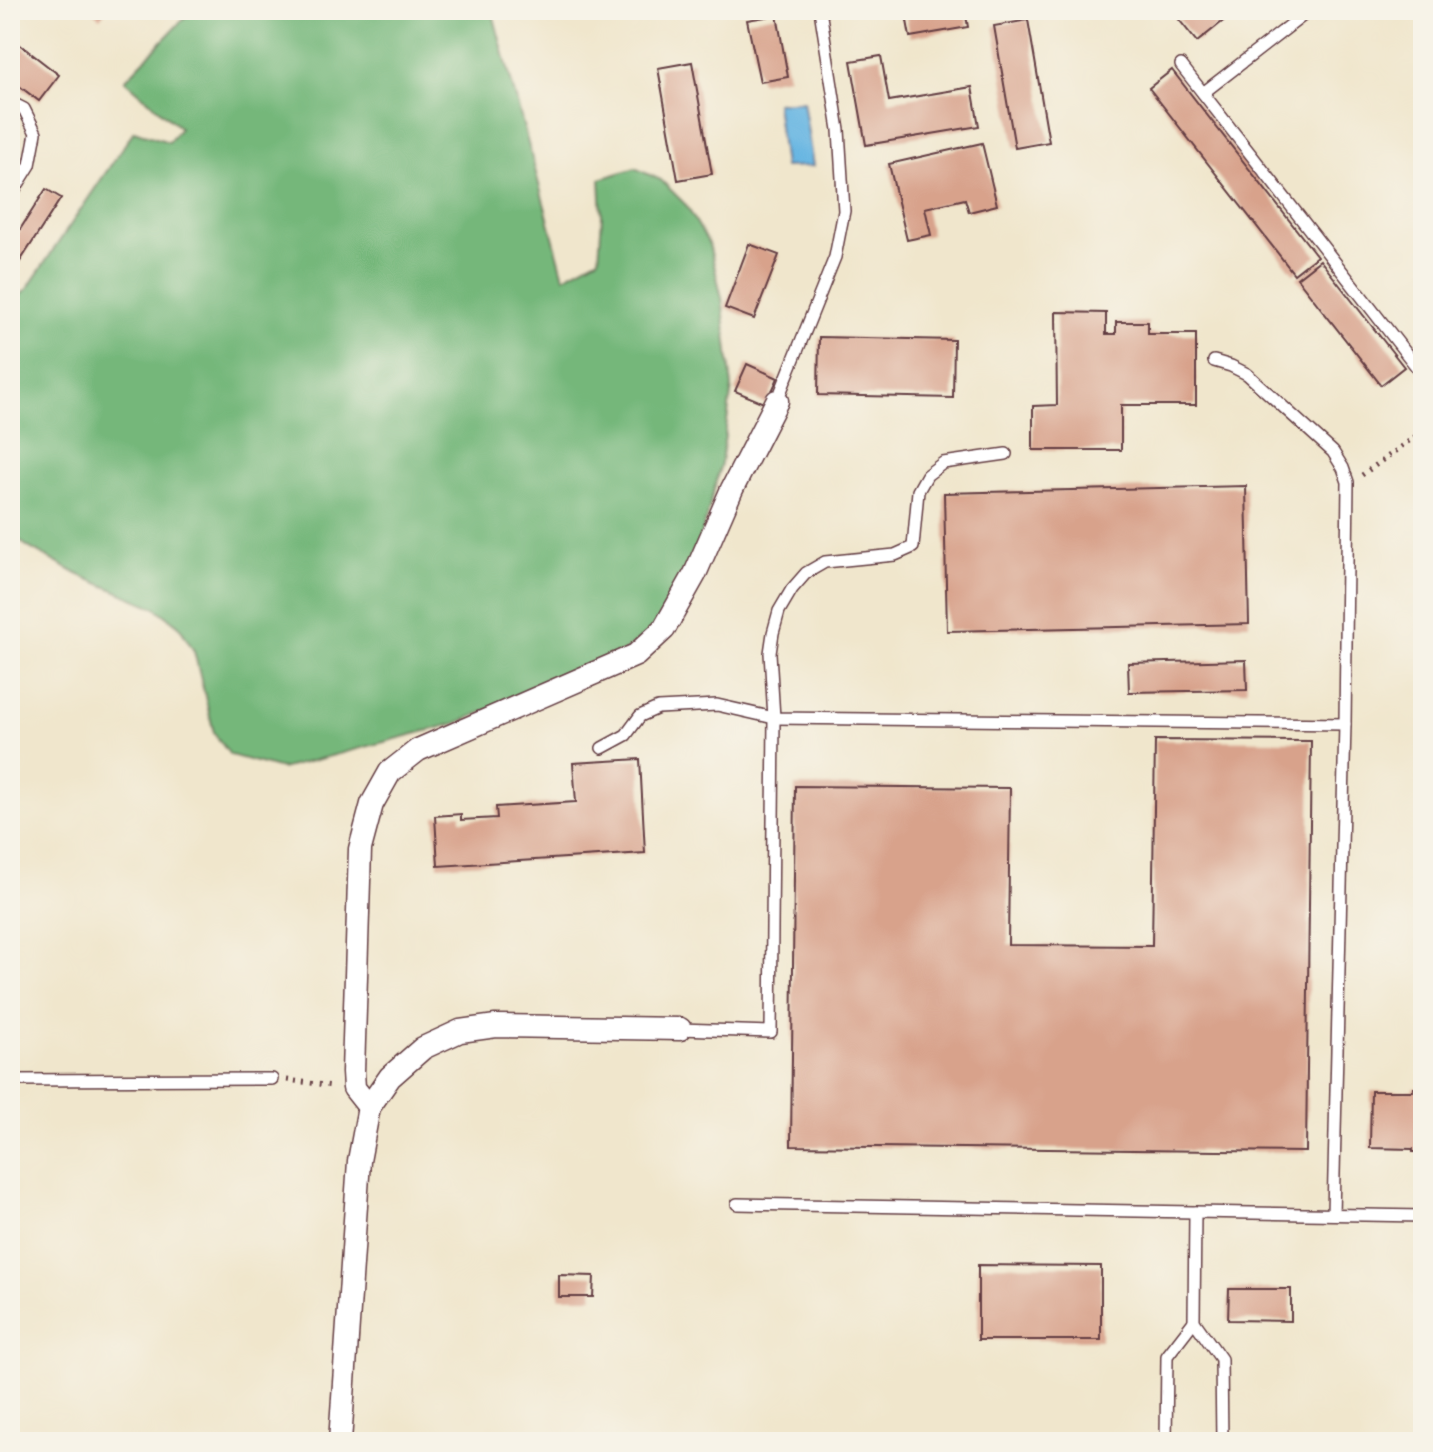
<svg xmlns="http://www.w3.org/2000/svg" width="1433" height="1452" viewBox="0 0 1433 1452" font-family="Mali,sans-serif">
<style>
.forest{fill:#74b77a;stroke:#5f6b52;stroke-width:2}
.water{fill:#68b6e2;stroke:#596a86;stroke-width:2}
.building{fill:#d8a28b}
.lines{fill:none;stroke-linecap:round;stroke-linejoin:round}
.lane-casing{stroke:#633d43;stroke-width:14}
.street-casing{stroke:#633d43;stroke-width:25}
.path{stroke:#633d43;stroke-width:5;stroke-dasharray:2 6;stroke-linecap:butt}
.lane{stroke:#fff;stroke-width:11}
.street{stroke:#fff;stroke-width:22}
</style>
<rect width="100%" height="100%" fill="#f7f3e8"/>
<filter id="ink" filterUnits="userSpaceOnUse"><feTurbulence type="fractalNoise" baseFrequency=".0125" numOctaves="2"/><feDisplacementMap in="SourceGraphic" scale="16" xChannelSelector="R" yChannelSelector="G"/><feConvolveMatrix kernelMatrix="1 2 1 2 8 2 1 2 1" color-interpolation-filters="sRGB"/></filter>
<filter id="wash" filterUnits="userSpaceOnUse"><feTurbulence type="fractalNoise" baseFrequency=".006" numOctaves="4" result="noise"/><feDisplacementMap in="SourceGraphic" scale="32" xChannelSelector="R" yChannelSelector="G"/><feGaussianBlur stdDeviation="1.8" result="paint"/><feColorMatrix in="noise" values="0 0 0 0 0 0 0 0 0 0 0 0 0 0 0 0 0 1.4 0 .05"/><feComposite in="paint" operator="in"/></filter>
<g filter="url(#wash)">
<rect width="100%" height="100%" fill="#f0e6cc"/>
<polygon class="forest" points="192,10 492,10 564,277 599,258 602,216 600,179 635,168 661,180 686,205 709,244 722,298 732,387 721,463 691,575 648,634 618,655 457,723 281,769 230,755 214,733 194,651 179,626 156,608 77,574 28,547 10,533 10,304 27,289 134,131 169,142 180,128 125,80"/>
<polygon class="water" points="803,101 813,166 784,167 776,103"/>
<g id="blocks">
<g class="building">
<polygon points="90,10 106,10 100,18"/>
<polygon points="905,10 965,10 968,27 910,37"/>
<polygon points="1185,10 1237,10 1197,42 1177,17"/>
<polygon points="777,15 788,77 760,82 747,20"/>
<polygon points="1028,20 1049,142 1015,148 994,26"/>
<polygon points="10,37 59,75 39,101 10,79"/>
<polygon points="881,56 889,101 972,87 979,126 866,145 851,61"/>
<polygon points="692,62 712,174 678,180 658,68"/>
<polygon points="1172,70 1317,256 1294,274 1149,88"/>
<polygon points="982,143 997,205 969,212 965,199 925,208 931,235 907,240 889,164"/>
<polygon points="46,189 61,198 10,277 10,245"/>
<polygon points="749,244 779,255 754,319 725,308"/>
<polygon points="1320,260 1404,367 1381,385 1297,278"/>
<polygon points="1056,312 1106,313 1106,334 1116,334 1116,322 1148,322 1148,334 1196,334 1196,405 1121,405 1121,450 1033,450 1033,406 1057,405"/>
<polygon points="819,337 954,340 953,398 818,395"/>
<polygon points="747,364 778,378 766,404 735,391"/>
<polygon points="1246,486 1249,624 947,631 944,493"/>
<polygon points="1246,660 1247,690 1129,692 1128,663"/>
<polygon points="1155,740 1311,741 1306,1152 791,1146 795,786 1010,788 1008,945 1152,946"/>
<polygon points="640,759 645,853 438,866 435,816 461,814 461,820 497,818 496,807 576,802 573,763"/>
<polygon points="1413,1088 1423,1088 1423,1152 1413,1152 1413,1149 1370,1148 1371,1091 1413,1091"/>
<polygon points="978,1265 1101,1266 1101,1340 978,1340"/>
<polygon points="559,1275 594,1276 593,1297 559,1297"/>
<polygon points="1229,1289 1291,1289 1291,1321 1228,1320"/>
</g>
</g>
</g>
<g filter="url(#ink)">
<use href="#blocks" fill-opacity="0" stroke="#633d43" stroke-width="2"/>
<g class="lines">
<g class="lane-casing">
<g id="lane">
<polyline points="1181,65 1423,375"/>
<polyline points="1203,93 1310,10"/>
<polyline points="10,102 24,109 36,133 30,165 10,197"/>
<polyline points="1214,361 1231,366 1247,374 1333,452 1343,468 1348,482 1345,724 1333,1214"/>
<polyline points="777,401 835,257 844,211 839,130 820,10"/>
<polyline points="602,748 626,735 640,716 658,708 717,705 774,718 1345,724"/>
<polyline points="680,1029 771,1032 774,718 770,653 773,633 779,611 792,589 806,573 825,562 895,555 913,547 918,491 927,475 943,463 1006,454"/>
<polyline points="10,1080 272,1079"/>
<polyline points="737,1204 1423,1216"/>
<polyline points="1195,1212 1194,1321 1221,1359 1222,1442"/>
<polyline points="1166,1442 1167,1356 1194,1321"/>
</g>
</g>
<g class="street-casing">
<g id="street">
<polyline points="369,1107 354,1088 353,1072 360,849 372,804 390,772 418,750 636,655 664,629 695,574 732,489 777,401"/>
<polyline points="340,1442 359,1161 369,1107 390,1077 423,1048 460,1031 496,1026 680,1029"/>
</g>
</g>
<g class="path">
<polyline points="1362,475 1423,431"/>
<polyline points="287,1080 333,1086"/>
</g>
<use href="#lane" class="lane"/>
<use href="#street" class="street"/>
</g>
</g>
<rect width="1433" height="1452" fill="none" stroke="#f7f3e8" stroke-width="40"/>
</svg>
